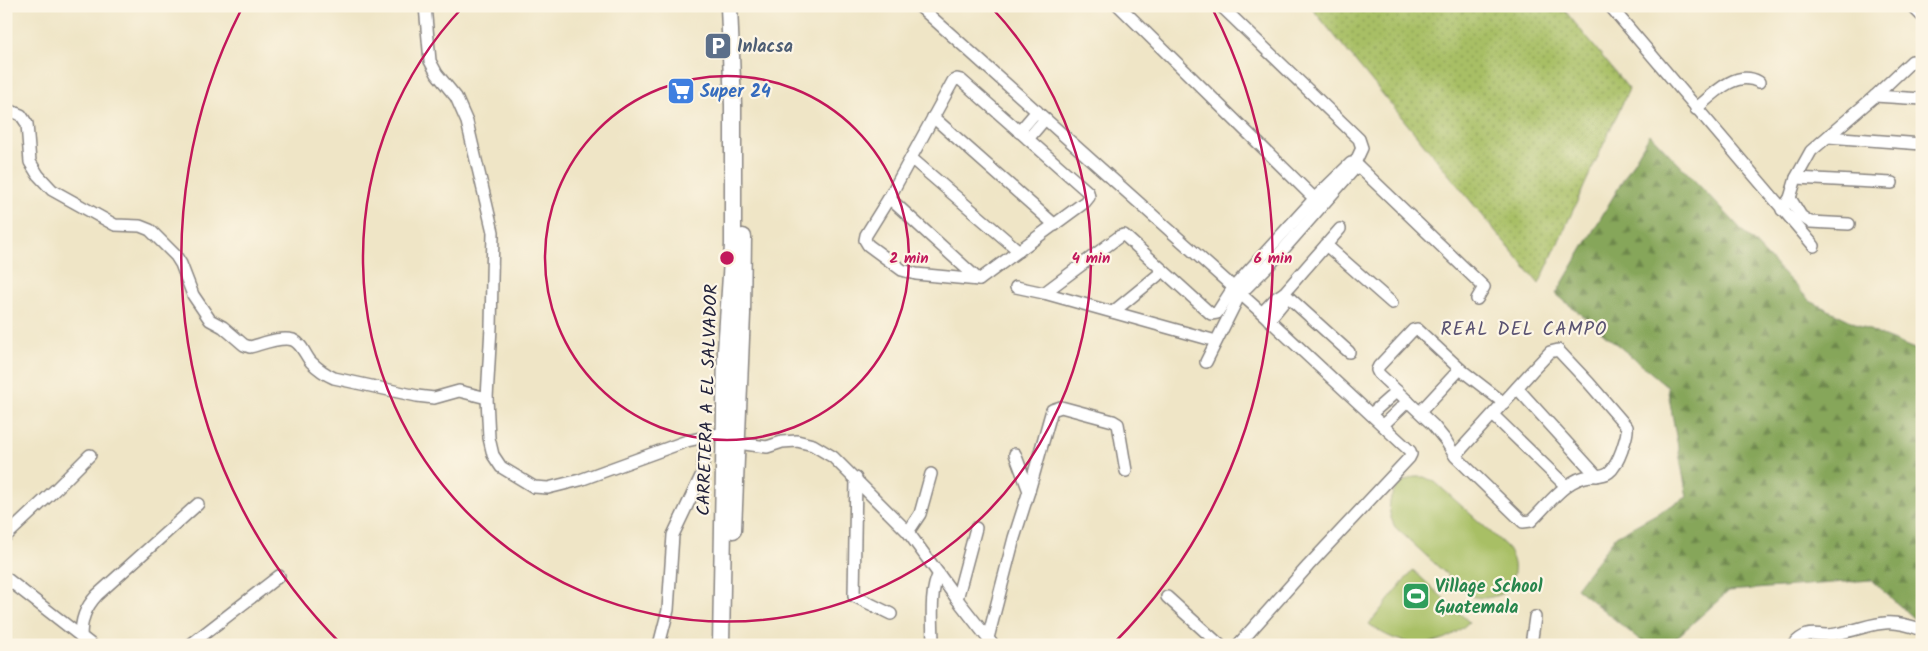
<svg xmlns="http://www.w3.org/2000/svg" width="1928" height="651" viewBox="0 0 1928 651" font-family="Kalam,sans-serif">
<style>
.grass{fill:url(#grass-dots);stroke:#657050}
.forest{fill:url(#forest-firs);stroke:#54644a}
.garden{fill:#a8bf65;stroke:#657050}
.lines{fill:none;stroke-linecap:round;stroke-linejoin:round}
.minor-casing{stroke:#888480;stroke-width:14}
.highway-casing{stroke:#888480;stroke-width:19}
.minor{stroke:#fff;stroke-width:11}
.highway{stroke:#fff;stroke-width:16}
.ring{fill:none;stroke:#c2185b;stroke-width:2.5}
.labels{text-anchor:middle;stroke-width:4.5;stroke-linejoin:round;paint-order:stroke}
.service-label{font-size:18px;font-weight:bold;fill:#4e5e75;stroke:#fcf5e5;text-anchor:start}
.shop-label{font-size:18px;font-weight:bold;fill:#366cbe;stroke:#fcf5e5;text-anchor:start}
.street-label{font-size:18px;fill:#22223b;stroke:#fcf5e5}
.leisure-label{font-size:18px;font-weight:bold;fill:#27864d;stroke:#fcf5e5;text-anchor:start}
.neighbourhood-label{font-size:19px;letter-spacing:1px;fill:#5a5372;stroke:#fcf5e5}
.centre{fill:#c2185b;stroke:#fcf5e5;stroke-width:2.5}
.ring-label{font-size:15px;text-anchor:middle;font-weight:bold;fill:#c2185b;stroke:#fcf5e5;stroke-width:4.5;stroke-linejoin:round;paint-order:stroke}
</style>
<defs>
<pattern id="grass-dots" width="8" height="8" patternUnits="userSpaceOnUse" patternTransform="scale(1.25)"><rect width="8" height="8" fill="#a8bf65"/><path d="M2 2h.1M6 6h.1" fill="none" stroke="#889b54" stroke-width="1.8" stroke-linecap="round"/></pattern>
<pattern id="forest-firs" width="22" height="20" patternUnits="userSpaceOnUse" patternTransform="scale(1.25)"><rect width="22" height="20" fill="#86a65a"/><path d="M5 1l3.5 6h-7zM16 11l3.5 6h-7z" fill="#6d874c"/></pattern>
</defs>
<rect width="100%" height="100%" fill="#fcf5e5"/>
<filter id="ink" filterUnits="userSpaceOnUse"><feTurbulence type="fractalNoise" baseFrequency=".02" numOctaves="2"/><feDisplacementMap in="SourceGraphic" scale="10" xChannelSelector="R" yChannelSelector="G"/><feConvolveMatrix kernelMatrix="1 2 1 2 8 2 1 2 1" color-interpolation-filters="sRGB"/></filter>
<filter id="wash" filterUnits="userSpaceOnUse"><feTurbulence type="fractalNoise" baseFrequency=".0096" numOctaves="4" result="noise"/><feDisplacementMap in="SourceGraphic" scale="20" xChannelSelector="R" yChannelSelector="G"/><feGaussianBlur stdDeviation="1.12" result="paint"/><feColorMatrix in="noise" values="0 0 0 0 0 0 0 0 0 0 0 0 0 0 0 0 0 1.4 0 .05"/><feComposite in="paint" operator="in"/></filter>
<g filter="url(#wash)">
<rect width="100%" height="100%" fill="#efe5c6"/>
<polygon class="grass" points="1310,6 1561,6 1629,89 1539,284"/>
<polygon class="forest" points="1650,134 1810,301 1882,336 1922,352 1922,626 1871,580 1729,591 1668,645 1646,645 1576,588 1616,536 1687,497 1667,386 1556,294"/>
<g class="garden">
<path d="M1414,477H1424L1435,482L1506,546C1518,565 1516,571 1507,591C1494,598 1484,600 1470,596L1395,527C1383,506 1391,484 1414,477Z"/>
<path d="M1413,570L1469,622C1439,651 1401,649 1369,624Z"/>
</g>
</g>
<g filter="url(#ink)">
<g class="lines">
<g class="minor-casing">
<g id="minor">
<polyline points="425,6 430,61 437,74 456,97 467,122 493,232 491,327 487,398 489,438 493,455 501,467 534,487 548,488 580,480 687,441 723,433"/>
<polyline points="919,6 1262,313 1410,451 1411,454 1409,458 1308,566 1238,645"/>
<polyline points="1119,6 1319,203"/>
<polyline points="1610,6 1814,246"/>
<polyline points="1912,6 1922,16"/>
<polygon points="957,79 961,80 1088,192 1089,197 1085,202 979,280 916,274 902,270 868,245 865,240 866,235 889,198 953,81"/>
<polyline points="1875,96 1922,99"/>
<path d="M6,109L21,115L27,124L30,162L38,175L52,190L115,225L140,226L150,230L176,256L181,264L193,295L210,320L223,327L244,345L250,347C262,344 281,336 293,340C302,344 305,355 311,362C318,369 325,374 334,378L417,396L434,398L459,391L487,398"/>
<path d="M1696,109C1713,94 1736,69 1759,82"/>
<polyline points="933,117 1055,225"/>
<polyline points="1019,132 1037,111"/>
<polyline points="1828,137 1922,144"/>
<polyline points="1028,139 1045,119"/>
<polyline points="911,158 1019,251"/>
<polyline points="1355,163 1484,287 1477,299"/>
<polyline points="1796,178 1892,183"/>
<polyline points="889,198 979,280"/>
<polyline points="1790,198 1801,216 1810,222 1849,224"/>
<polyline points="1782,210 1790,198 1796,178 1811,151 1875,96 1912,61"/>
<polyline points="1326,245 1392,303"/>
<polyline points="1016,287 1044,293 1216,341"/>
<polyline points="1044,293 1120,236 1124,235 1211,314 1217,313 1233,288 1315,198 1351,163"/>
<polyline points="1284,293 1349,352"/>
<polyline points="1113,312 1163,271"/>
<polyline points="1262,313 1276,298 1284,293 1340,229"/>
<polyline points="1269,320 1283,303 1284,293"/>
<polyline points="1206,362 1240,294 1274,260 1355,168 1355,163 1362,148 1359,139 1221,6"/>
<polyline points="1517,388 1597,476"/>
<polyline points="1420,412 1460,369"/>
<polyline points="1371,414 1397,391"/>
<polyline points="1493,415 1566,486"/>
<polyline points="1383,425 1408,401"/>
<polyline points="737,443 767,447 782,442 797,441 813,445 833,457 908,532 957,599 993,645"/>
<path d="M1455,456L1532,371L1550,352L1558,350L1589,383L1627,427C1628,435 1624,442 1622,450C1607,491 1597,466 1571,483C1556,492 1544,509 1531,521L1523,522L1455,456L1446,441L1433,425L1379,374L1377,370L1379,366L1413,330L1417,329L1460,369L1504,403"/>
<polyline points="856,478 854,596 891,614"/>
<polyline points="1029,491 1052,410 1061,407 1113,421 1118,424 1126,471"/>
<polyline points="908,532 920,514 931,474"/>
<polyline points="6,536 57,488 90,455"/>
<polyline points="6,578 92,645"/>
<polyline points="1167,597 1220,645"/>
<polyline points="957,599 976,528"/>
<path d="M81,637C81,620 85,608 97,595L198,504"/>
<polyline points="988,638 1014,538 1029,491 1015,454"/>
<polyline points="190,645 279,576"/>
<polyline points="659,645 668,610 673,535 702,474 706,437"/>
<path d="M933,645C933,625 929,591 939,574"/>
<polyline points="1531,645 1535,617"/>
<path d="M1793,645C1810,627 1816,638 1836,634C1873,627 1883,615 1922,630"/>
</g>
</g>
<g class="highway-casing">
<g id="highway">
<polyline points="733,530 742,314 743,237"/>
<polyline points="721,645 726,351 733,245 733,105 729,6"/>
</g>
</g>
<use href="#minor" class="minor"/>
<use href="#highway" class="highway"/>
</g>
</g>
<g class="ring">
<circle cx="727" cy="258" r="182"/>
<path d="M991 7A364 364 0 1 1 463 7"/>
<path d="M341 644A546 546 0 0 1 241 10M1213 10A546 546 0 0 1 1113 644"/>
</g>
<defs>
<g id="parking-square" transform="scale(1.4375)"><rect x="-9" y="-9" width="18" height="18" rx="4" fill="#5c6f8a" stroke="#fcf5e5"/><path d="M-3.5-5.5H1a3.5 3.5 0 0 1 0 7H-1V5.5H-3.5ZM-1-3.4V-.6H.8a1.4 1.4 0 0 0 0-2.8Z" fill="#fff"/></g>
<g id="supermarket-square" transform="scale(1.4375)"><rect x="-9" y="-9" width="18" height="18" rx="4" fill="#3f7fe0" stroke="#fcf5e5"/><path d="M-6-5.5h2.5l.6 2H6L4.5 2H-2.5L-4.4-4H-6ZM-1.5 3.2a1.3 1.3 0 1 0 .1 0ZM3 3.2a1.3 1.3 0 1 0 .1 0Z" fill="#fff"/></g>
<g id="stadium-square" transform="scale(1.4375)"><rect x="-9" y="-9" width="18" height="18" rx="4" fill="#2e9e5b" stroke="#fcf5e5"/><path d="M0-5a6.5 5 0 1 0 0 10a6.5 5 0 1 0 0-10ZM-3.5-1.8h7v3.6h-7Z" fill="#fff"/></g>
</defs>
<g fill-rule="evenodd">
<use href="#parking-square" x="718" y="46"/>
<use href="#supermarket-square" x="681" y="91"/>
<use href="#stadium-square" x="1416" y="596"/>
</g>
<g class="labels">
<g class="service-label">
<text x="737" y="52">Inlacsa</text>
</g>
<g class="shop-label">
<text x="700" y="97">Super 24</text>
</g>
<g class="street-label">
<text transform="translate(707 400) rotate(-88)" y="6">CARRETERA A EL SALVADOR</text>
</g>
<g class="leisure-label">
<text x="1435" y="592">Village School<tspan x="1435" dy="21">Guatemala</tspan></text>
</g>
<g class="neighbourhood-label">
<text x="1524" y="335">REAL DEL CAMPO</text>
</g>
</g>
<circle cx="727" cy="258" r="8" class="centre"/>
<g class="ring-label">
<text x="909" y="263">2 min</text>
<text x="1091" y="263">4 min</text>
<text x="1273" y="263">6 min</text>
</g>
<rect width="1928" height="651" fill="none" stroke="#fcf5e5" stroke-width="25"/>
</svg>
